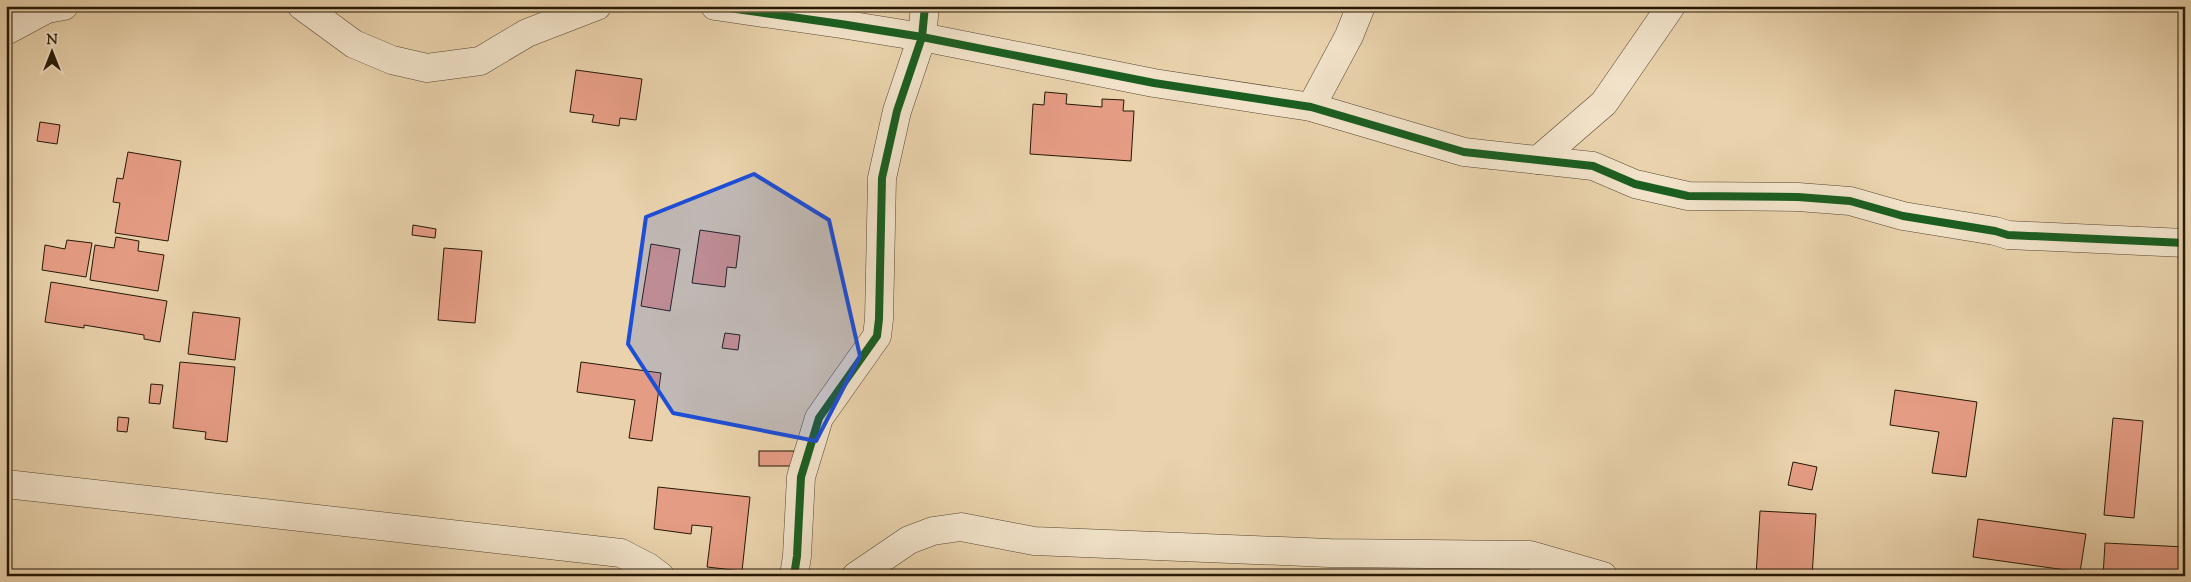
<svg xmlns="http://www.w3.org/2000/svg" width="2191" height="582" viewBox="0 0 2191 582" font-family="'Sorts Mill Goudy',serif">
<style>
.building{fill:#e59c84;stroke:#251806}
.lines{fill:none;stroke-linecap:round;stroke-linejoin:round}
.minor-casing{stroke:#564630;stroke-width:29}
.minor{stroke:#f1e2c9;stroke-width:28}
.cycleway-casing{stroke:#f1e2c9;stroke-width:11}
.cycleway{stroke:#1b5e20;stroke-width:8}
.marked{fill:#1d4ed8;fill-opacity:0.2;stroke:#1d4ed8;stroke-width:4;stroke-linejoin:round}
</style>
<rect width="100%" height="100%" fill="#e9d2ac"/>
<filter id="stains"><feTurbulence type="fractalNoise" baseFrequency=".004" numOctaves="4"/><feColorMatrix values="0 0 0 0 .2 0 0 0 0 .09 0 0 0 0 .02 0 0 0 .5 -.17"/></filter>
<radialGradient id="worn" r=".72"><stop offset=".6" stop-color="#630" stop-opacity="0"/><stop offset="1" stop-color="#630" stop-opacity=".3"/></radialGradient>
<g class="building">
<polygon points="576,70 642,79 636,120 620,118 619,126 592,122 594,115 570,112"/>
<polygon points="1045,92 1067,94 1066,104 1102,107 1102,99 1124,100 1123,111 1134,111 1131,161 1030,154 1033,104 1044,105"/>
<polygon points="40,122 60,125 57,144 37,141"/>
<polygon points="128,152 181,161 168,241 115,233 120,203 113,202 117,178 123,179"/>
<polygon points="413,225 436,229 435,238 412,235"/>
<polygon points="700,230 740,236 736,268 727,267 725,287 692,283"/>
<polygon points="116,237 139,241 138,251 164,255 158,291 90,280 95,245 114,248"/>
<polygon points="67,240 92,243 86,277 42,270 45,245 65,249"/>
<polygon points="651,244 680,249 670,311 641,306"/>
<polygon points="444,248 482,251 475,323 438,320"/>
<polygon points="51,282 167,301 160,342 144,339 144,335 84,325 84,328 45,322"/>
<polygon points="193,312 240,318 235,360 188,354"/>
<polygon points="725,333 740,335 738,350 722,348"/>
<polygon points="180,362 235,367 227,442 205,439 206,432 173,428"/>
<polygon points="581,362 661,373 652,441 629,438 635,400 577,392"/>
<polygon points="151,384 163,385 160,404 149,403"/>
<polygon points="1895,390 1977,402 1966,477 1932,473 1939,432 1890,425"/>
<polygon points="118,417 129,418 127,432 117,431"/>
<polygon points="2113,418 2143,421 2134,518 2104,515"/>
<rect x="759" y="451" width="35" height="15"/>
<polygon points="1793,462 1817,467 1812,490 1788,485"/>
<polygon points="658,487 750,497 742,571 707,567 712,527 692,525 691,534 654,529"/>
<polygon points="1760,511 1816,514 1812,576 1756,576"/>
<polygon points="1978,519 2086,534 2080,572 1973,557"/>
<polygon points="2105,543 2185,547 2185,576 2103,576"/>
</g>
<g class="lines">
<g class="minor-casing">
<g id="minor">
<polyline points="302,6 354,44 392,60 427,68 480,61 527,33 597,6"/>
<polyline points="715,6 841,24 922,37 897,111 882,178 879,319 877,336 819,418 801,477 797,556 794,576"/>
<polyline points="925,6 922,37 1154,83 1311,107 1464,152 1593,166 1635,184 1688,196 1798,197 1850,201 1903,216 1995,231 2008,235 2185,243"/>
<polyline points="6,31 47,9 64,6"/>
<polyline points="1311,107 1349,36 1361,6"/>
<polyline points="1538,160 1604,103 1671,6"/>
<polyline points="6,484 621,553 648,567 660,576"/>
<polyline points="856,576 909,540 933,531 961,527 1034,541 1329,553 1530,555 1603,576"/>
</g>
</g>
<use href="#minor" class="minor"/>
<g class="cycleway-casing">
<g id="cycleway">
<polyline points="715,6 841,24 922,37 897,111 882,178 879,319 877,336 819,418 801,477 797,556 794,576"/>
<polyline points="925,6 922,37 1154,83 1311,107 1464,152 1593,166 1635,184 1688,196 1798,197 1850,201 1903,216 1995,231 2008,235 2185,243"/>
</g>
</g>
<use href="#cycleway" class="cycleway"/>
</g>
<path class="marked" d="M754,174L829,220L860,356L816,441L673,413L628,344L646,217Z"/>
<rect width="2191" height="582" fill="none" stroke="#e9d2ac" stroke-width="25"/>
<rect x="8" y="8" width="2176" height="567" fill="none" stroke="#251806" stroke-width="2.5"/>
<rect x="12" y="12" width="2166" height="557" fill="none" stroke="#251806"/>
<g transform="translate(52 52)" stroke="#f1e2c9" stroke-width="4" paint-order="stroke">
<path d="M0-4L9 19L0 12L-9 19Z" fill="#251806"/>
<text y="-8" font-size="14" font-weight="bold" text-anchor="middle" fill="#251806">N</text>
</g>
<rect width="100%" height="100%" filter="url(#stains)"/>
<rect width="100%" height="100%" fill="url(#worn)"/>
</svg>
